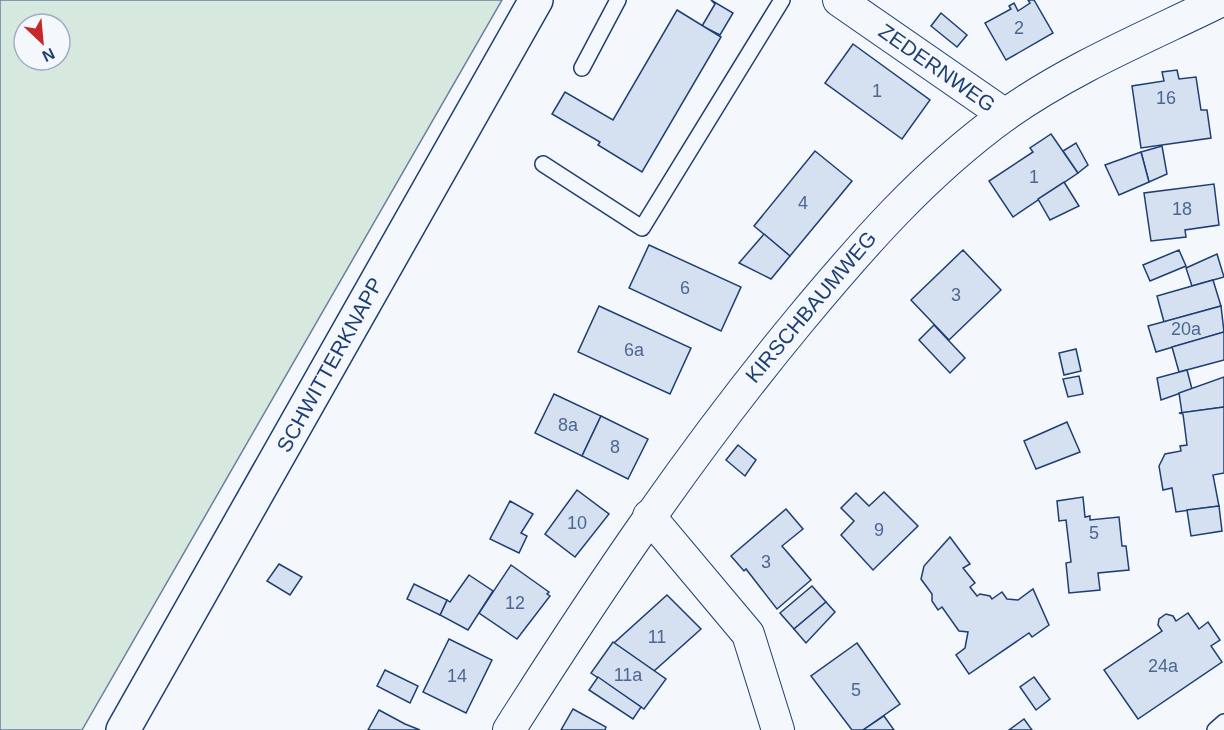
<svg xmlns="http://www.w3.org/2000/svg" width="1224" height="730" viewBox="0 0 1224 730" font-family="Arial,sans-serif">
<style>
.green{fill:#d7e8df;stroke:#687fa3;stroke-width:1.5;fill-rule:evenodd}
.building{fill:#d5e0f0;stroke:#1d3f73;stroke-width:1.5}
.lines{fill:none;stroke-linecap:round;stroke-linejoin:round}
.service-casing{stroke:#1d3f73;stroke-width:18}
.minor-casing{stroke:#1d3f73;stroke-width:34}
.primary-casing{stroke:#1d3f73;stroke-width:36}
.service{stroke:#f4f7fb;stroke-width:15}
.minor{stroke:#f4f7fb;stroke-width:32}
.primary{stroke:#f4f7fb;stroke-width:33}
.labels{text-anchor:middle;stroke-width:4.5;stroke-linejoin:round;paint-order:stroke}
.number-label{font-size:18px;fill:#4b6792}
.street-label{font-size:21px;fill:#1d3f73;stroke:#f4f7fb}
</style>
<rect width="100%" height="100%" fill="#f4f7fb"/>
<path class="green" d="M0,0H502L82,730H0ZM24,24H60V60H24Z"/>
<g class="building">
<polygon points="711,0 733,13 720,35 702,26 715,4"/>
<polygon points="1028,0 1034,0 1053,33 1006,60 985,23 1011,9 1009,6 1014,3 1018,11 1030,3"/>
<polygon points="677,10 721,37 642,172 598,145 600,142 552,114 565,92 613,120"/>
<polygon points="941,13 967,35 957,47 931,26"/>
<polygon points="853,44 930,100 902,139 825,83"/>
<polygon points="1177,70 1179,79 1196,77 1201,110 1207,110 1211,138 1141,148 1132,86 1164,81 1162,72"/>
<polygon points="1051,134 1078,173 1013,217 989,181 1033,152 1030,148"/>
<polygon points="1076,143 1088,165 1078,173 1063,151"/>
<polygon points="1162,146 1167,174 1149,182 1141,152"/>
<polygon points="815,151 852,181 790,256 754,226"/>
<polygon points="1141,152 1149,182 1119,195 1105,165"/>
<polygon points="1064,182 1079,206 1050,220 1038,199"/>
<polygon points="1214,184 1219,225 1185,230 1186,237 1151,241 1144,193"/>
<polygon points="764,234 790,256 771,279 739,263"/>
<polygon points="649,245 741,287 721,331 629,288"/>
<polygon points="963,250 1001,290 949,340 911,300"/>
<polygon points="1179,250 1186,266 1150,281 1143,265"/>
<polygon points="1217,254 1224,277 1192,286 1186,268"/>
<polygon points="1213,280 1221,306 1164,322 1157,296"/>
<polygon points="599,306 691,348 670,394 578,352"/>
<polygon points="1221,306 1224,332 1156,352 1148,326"/>
<polygon points="934,325 965,358 950,373 919,340"/>
<polygon points="1224,332 1224,360 1179,372 1172,347"/>
<polygon points="1076,349 1081,371 1064,375 1059,353"/>
<polygon points="1187,370 1192,389 1161,400 1157,378"/>
<polygon points="1079,376 1083,394 1068,397 1063,379"/>
<polygon points="1224,377 1224,407 1182,413 1179,393"/>
<polygon points="554,394 601,416 582,456 535,433"/>
<polygon points="1224,407 1224,473 1213,475 1219,506 1176,512 1172,488 1163,490 1159,466 1165,454 1181,451 1180,446 1187,445 1183,414 1179,413"/>
<polygon points="601,416 648,439 628,479 582,456"/>
<polygon points="1067,422 1080,452 1036,469 1024,441"/>
<polygon points="738,445 756,460 745,476 726,460"/>
<polygon points="577,490 609,514 575,557 545,534"/>
<polygon points="884,492 918,526 873,570 841,535 854,521 841,508 856,493 869,506"/>
<polygon points="1083,497 1085,517 1090,516 1090,520 1119,517 1122,546 1126,546 1129,570 1098,573 1100,590 1069,593 1066,563 1071,562 1066,520 1059,521 1057,501"/>
<polygon points="510,501 533,514 521,533 527,536 519,553 490,539"/>
<polygon points="1219,506 1222,531 1191,536 1187,510"/>
<polygon points="786,509 803,529 782,546 811,580 777,609 746,569 744,571 731,556"/>
<polygon points="950,537 970,564 963,568 975,583 970,587 977,596 980,594 990,596 992,599 1002,592 1007,599 1018,600 1033,589 1049,625 1032,637 1029,633 969,674 956,655 965,648 968,632 959,631 942,607 938,610 932,601 932,594 921,579 924,566"/>
<polygon points="279,564 302,577 290,595 267,581"/>
<polygon points="511,565 549,592 547,594 550,596 517,639 479,613"/>
<polygon points="469,575 493,591 468,630 440,615 447,600 450,602"/>
<polygon points="414,584 447,600 440,615 407,599"/>
<polygon points="812,586 826,602 794,629 780,613"/>
<polygon points="667,595 701,629 654,671 614,643"/>
<polygon points="826,602 835,612 806,643 794,629"/>
<polygon points="1188,613 1199,629 1208,622 1220,640 1211,646 1222,662 1138,719 1104,670 1162,631 1158,625 1159,619 1166,614 1173,616 1176,621"/>
<polygon points="449,639 492,660 466,713 423,692"/>
<polygon points="613,642 666,679 644,709 591,673"/>
<polygon points="857,643 900,704 863,730 852,730 811,676"/>
<polygon points="385,670 418,686 410,703 377,686"/>
<polygon points="598,677 641,707 633,719 589,690"/>
<polygon points="1034,677 1050,699 1036,710 1020,687"/>
<polygon points="573,709 606,727 605,730 561,730"/>
<polygon points="379,710 405,724 420,730 368,730"/>
<polygon points="884,716 894,730 863,730"/>
<polygon points="1024,719 1032,730 1009,730"/>
</g>
<g class="lines">
<g class="service-casing">
<g id="service">
<polyline points="582,68 618,0"/>
<polyline points="543,164 642,228 782,0"/>
<polyline points="1215,730 1224,722"/>
</g>
</g>
<g class="minor-casing">
<g id="minor">
<polyline points="839,0 1005,115"/>
<polyline points="649,516 748,634 778,730"/>
<path d="M509,730C599,588 692,450 799,321C862,245 925,173 1005,115C1071,68 1149,36 1222,0"/>
</g>
</g>
<g class="primary-casing">
<polyline id="primary" points="123,730 536,0"/>
</g>
<use href="#service" class="service"/>
<use href="#minor" class="minor"/>
<use href="#primary" class="primary"/>
</g>
<g class="labels">
<g class="number-label">
<text x="1019" y="34">2</text>
<text x="877" y="97">1</text>
<text x="1166" y="104">16</text>
<text x="1034" y="183">1</text>
<text x="803" y="209">4</text>
<text x="1182" y="215">18</text>
<text x="685" y="294">6</text>
<text x="956" y="301">3</text>
<text x="1186" y="335">20a</text>
<text x="634" y="356">6a</text>
<text x="568" y="431">8a</text>
<text x="615" y="453">8</text>
<text x="577" y="529">10</text>
<text x="879" y="536">9</text>
<text x="1094" y="539">5</text>
<text x="766" y="568">3</text>
<text x="515" y="609">12</text>
<text x="657" y="643">11</text>
<text x="1163" y="672">24a</text>
<text x="628" y="681">11a</text>
<text x="457" y="682">14</text>
<text x="856" y="696">5</text>
</g>
<g class="street-label">
<text transform="translate(937 68) rotate(35)" y="7">ZEDERNWEG</text>
<text transform="translate(811 307) rotate(-50)" y="7">KIRSCHBAUMWEG</text>
<text transform="translate(330 365) rotate(-61)" y="7">SCHWITTERKNAPP</text>
</g>
</g>
<g transform="translate(42 42) rotate(154)"><circle r="28" fill="#f4f7fb" stroke="#9eadc5" stroke-width="1.5"/>
<path d="M0-4.5L10 22L0 15L-10 22Z" fill="#c62828"/>
<text y="-9" font-size="16" font-weight="bold" text-anchor="middle" fill="#1d3f73">N</text>
</g>
</svg>
